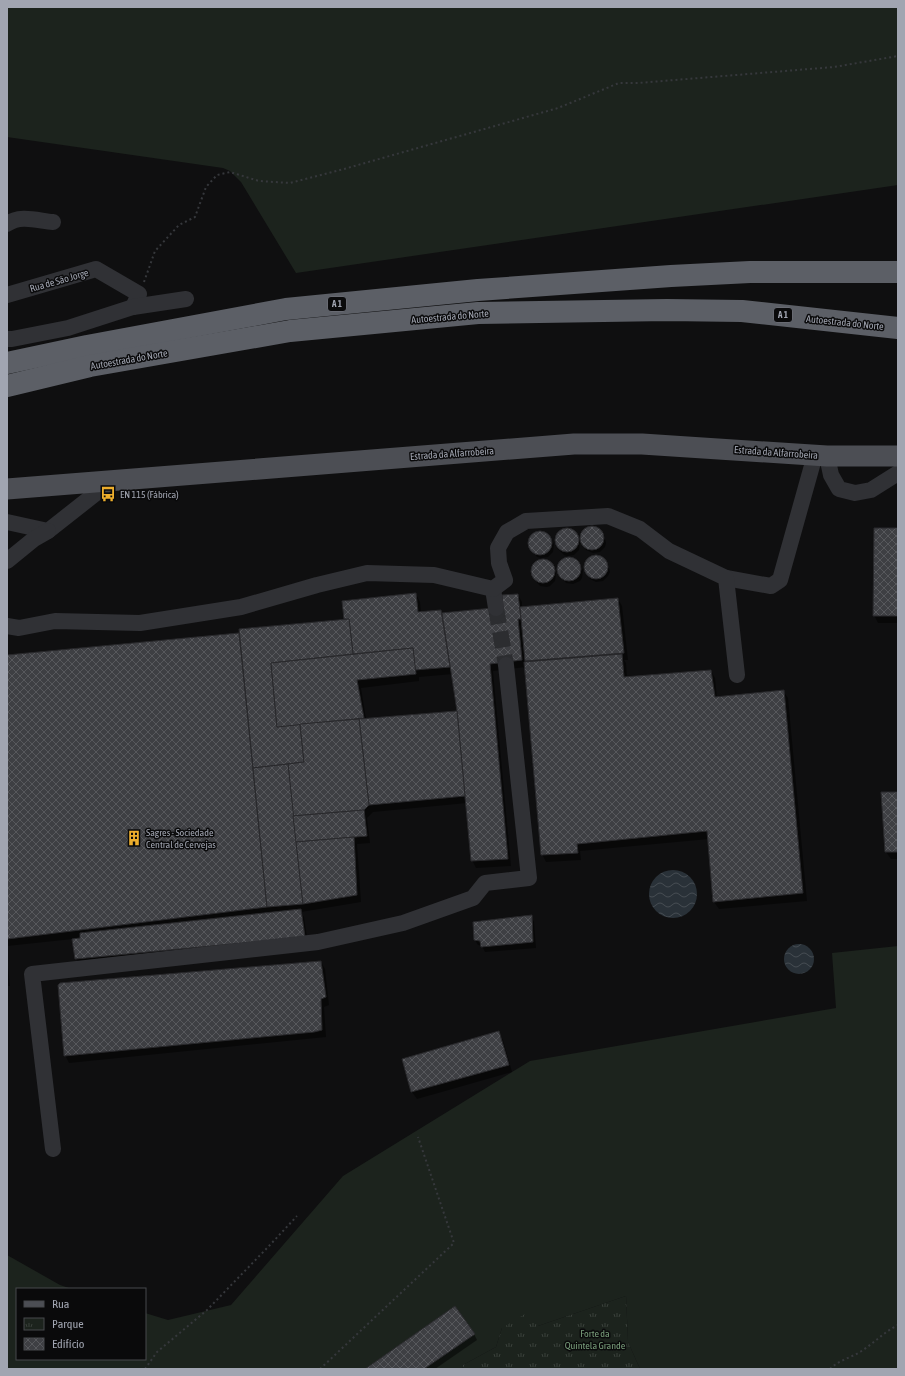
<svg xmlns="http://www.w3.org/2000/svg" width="905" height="1376" viewBox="0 0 905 1376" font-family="'Asap Condensed',sans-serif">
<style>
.grass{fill:#1c231d}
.park{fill:url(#park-tufts)}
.water{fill:url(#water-waves)}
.shadow{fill:#0007;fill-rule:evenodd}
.building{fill:url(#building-cross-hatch);stroke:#29292c}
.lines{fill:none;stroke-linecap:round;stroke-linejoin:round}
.minor-tunnel{stroke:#2c2d30;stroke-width:16;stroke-dasharray:16 8;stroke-linecap:butt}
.path{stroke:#36383c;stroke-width:2;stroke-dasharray:2 3;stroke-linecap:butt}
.minor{stroke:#303135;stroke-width:16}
.major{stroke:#4c4e54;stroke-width:21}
.highway{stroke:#5c5f66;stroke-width:22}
.labels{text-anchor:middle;stroke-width:3;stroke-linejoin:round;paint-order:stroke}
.shield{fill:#0a0a0b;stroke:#74767f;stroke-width:1}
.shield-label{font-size:9px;font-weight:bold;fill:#a1a5b1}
.street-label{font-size:10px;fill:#a1a5b1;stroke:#0a0a0b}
.poi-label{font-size:10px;fill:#a1a5b1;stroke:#0a0a0b;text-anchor:start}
.park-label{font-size:10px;fill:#789c7a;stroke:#0a0a0b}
</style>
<defs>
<pattern id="park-tufts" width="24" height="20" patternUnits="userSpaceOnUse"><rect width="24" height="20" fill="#1c231d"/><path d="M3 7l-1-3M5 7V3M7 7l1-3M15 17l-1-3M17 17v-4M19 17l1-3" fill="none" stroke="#3a403b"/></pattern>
<pattern id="water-waves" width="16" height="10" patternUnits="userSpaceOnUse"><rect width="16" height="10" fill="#293138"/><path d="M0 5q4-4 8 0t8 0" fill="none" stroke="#454c52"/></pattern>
<pattern id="building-cross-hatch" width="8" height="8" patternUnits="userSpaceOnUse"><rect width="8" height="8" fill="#3e3f43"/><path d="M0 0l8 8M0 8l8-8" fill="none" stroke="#57585c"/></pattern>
</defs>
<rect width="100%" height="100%" fill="#0f0f10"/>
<g class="grass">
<polygon points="7,7 898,7 898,185 296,273 241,182 230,171 223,168 7,137"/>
<polygon points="898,946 898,1369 640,1369 628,1342 626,1296 538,1326 502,1328 496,1347 463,1365 462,1369 7,1369 7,1255 60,1285 72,1289 17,1289 17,1359 145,1359 145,1313 168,1320 231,1305 343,1176 530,1061 836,1008 832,953"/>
</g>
<polygon class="park" points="626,1296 628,1342 640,1369 462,1369 463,1365 496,1347 502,1328 525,1314 538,1326"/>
<g class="water">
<circle cx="673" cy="894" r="24"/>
<circle cx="799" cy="959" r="15"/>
</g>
<g class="shadow">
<polygon points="588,527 596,527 602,532 604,535 606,543 605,547 600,552 593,553 586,550 582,543 581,536 582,532"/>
<polygon points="570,529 573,531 580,542 579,550 574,555 567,556 564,555 558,549 556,546 555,538 556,535 562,530"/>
<polygon points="898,529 898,623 878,623 874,615"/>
<polygon points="539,531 547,533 554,544 553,552 548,557 541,558 537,557 530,548 529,540 530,537 532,534"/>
<polygon points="591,556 599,556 605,560 608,564 610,572 608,576 603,581 596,582 590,579 588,575 584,568 584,565 588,558"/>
<polygon points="568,557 576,560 583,570 582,578 580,581 573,584 566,583 559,574 558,567 559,564 565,558"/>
<polygon points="542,560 550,562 556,573 555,581 550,586 547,587 540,586 535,580 531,573 533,566 538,561"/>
<path d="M416,594L420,602L421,613L441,611L443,614L504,608L518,595L522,602V608L618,599L622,606L628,660H624L626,663L627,678L711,671L715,678L717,698L783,691L788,698L807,901L719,909L714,902L709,839L580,851L581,860L546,862L542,854L525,667L493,671L511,866L476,868L472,860L467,803L373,812L367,818L370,843L357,844L361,902L301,912L304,917L308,944L80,966L76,958L73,939L7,946V656L240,634L345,620L343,602ZM453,674L459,712L366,719L361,688L419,681V677Z"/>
<polygon points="898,793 898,859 891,859 886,852"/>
<polygon points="531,916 534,922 536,948 485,952 482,946 478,945 475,940"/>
<polygon points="7,957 10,986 7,986"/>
<polygon points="321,962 325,969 329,1005 324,1007 326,1037 69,1063 65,1055"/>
<polygon points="498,1032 503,1040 512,1072 417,1099 412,1092 403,1059"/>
<polygon points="474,1334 477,1340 435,1369 367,1369"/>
</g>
<g class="building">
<circle cx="592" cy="538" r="12"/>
<circle cx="567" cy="540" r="12"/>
<polygon points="874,528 898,528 898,616 873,616"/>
<circle cx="540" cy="543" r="12"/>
<circle cx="596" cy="567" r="12"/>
<circle cx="569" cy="569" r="12"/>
<circle cx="543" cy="571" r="12"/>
<polygon points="416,593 418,612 441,610 450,667 415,670 413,648 353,654 349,619 344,619 342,601"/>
<polygon points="518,594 521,619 518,619 522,660 490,664 508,859 471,861 457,711 442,613 503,607 502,595"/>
<polygon points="618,598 624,653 525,661 520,607"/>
<polygon points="349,619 353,654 271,663 277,727 300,724 304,762 253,768 239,629"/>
<polygon points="239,633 267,907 7,939 7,655"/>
<polygon points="413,648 416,674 357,680 364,718 277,727 271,663"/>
<polygon points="622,654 624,677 711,670 715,697 784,690 803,893 713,902 707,831 577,844 578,853 541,855 524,662"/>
<polygon points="457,711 465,796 369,805 359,719"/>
<polygon points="359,719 369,805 364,810 293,816 288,764 304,762 300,724"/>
<polygon points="288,764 303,904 267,907 253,768"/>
<polygon points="881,792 898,792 898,852 885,852"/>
<polygon points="364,810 367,836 296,842 293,816"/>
<polygon points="354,837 357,895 303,904 296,842"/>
<polygon points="301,909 305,937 75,959 72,939 80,938 80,933"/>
<polygon points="532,915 533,942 481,947 480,941 474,940 473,922"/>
<polygon points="321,961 326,997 321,999 322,1030 314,1032 64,1056 58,985 60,983"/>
<polygon points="499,1031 509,1065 411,1092 402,1059"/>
<polygon points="455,1306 475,1334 424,1369 365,1369"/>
</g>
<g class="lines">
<polyline class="minor-tunnel" points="496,608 506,665"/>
<g class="path">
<polyline points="144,282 155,251 179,225 195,217 206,187 217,175 230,172 259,181 290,183 344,169 558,108 619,83 638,83 834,67 898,56"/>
<polyline points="145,1369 157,1352 207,1310 269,1246 297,1216"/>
<polyline points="320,1369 454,1243 418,1137"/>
<path d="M830,1369C839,1360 850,1358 860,1352C873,1344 884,1332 898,1325"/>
</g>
<g class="minor">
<path d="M7,224C20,214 39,221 53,222"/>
<polyline points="7,295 96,269 139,294 133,307"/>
<polyline points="7,339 12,339 68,328 133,307 186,299"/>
<polyline points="827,456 831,475 839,489 855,493 871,490 898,473"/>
<polyline points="7,522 48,531 114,479"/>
<polyline points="7,561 34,539 48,531"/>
<polyline points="726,578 771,586 780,580 815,455"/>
<polyline points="493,589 496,608"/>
<polyline points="7,626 19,628 55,621 140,623 241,607 317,585 367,573 434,575 493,589 505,580 499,563 498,548 507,532 526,521 608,516 640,529 669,551 726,578 737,675"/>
<polyline points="53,1149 32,974 318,942 403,923 473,898 485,883 529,878 506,665"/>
</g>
<polyline class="major" points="7,489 574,444 642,444 827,456 898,456"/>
<g class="highway">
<polyline points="7,363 87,346 286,309 478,290 671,276 750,272 898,272"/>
<polyline points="7,386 90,366 290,331 478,313 667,310 742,311 898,328"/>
</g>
</g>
<defs>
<g id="bus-bare" transform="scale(1.2)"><path d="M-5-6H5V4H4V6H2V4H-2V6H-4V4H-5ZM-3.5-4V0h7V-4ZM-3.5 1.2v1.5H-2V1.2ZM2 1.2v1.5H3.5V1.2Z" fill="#ecad2c" stroke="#0a0a0b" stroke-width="2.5" paint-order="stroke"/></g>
<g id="building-bare" transform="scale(1.2)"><path d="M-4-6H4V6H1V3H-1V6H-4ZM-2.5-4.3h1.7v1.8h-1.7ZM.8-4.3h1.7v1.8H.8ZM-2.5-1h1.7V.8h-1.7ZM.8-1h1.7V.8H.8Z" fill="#ecad2c" stroke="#0a0a0b" stroke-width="2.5" paint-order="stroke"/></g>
</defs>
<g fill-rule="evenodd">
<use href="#bus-bare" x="108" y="494"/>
<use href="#building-bare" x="134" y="838"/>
</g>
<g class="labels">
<g class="shield">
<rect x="328" y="297" width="18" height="14" rx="3"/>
<rect x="774" y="308" width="18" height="14" rx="3"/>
</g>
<g class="shield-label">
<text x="337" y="307">A 1</text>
<text x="783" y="318">A 1</text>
</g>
<g class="street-label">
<text transform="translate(59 280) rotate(-16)" y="4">Rua de São Jorge</text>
<text transform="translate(450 316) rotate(-5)" y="4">Autoestrada do Norte</text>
<text transform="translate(845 322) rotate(6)" y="4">Autoestrada do Norte</text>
<text transform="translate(129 359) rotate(-10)" y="4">Autoestrada do Norte</text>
<text transform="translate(776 452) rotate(4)" y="4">Estrada da Alfarrobeira</text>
<text transform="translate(452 453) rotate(-4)" y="4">Estrada da Alfarrobeira</text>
</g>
<g class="poi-label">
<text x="120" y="498">EN 115 (Fábrica)</text>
<text x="146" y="836">Sagres - Sociedade<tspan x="146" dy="12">Central de Cervejas</tspan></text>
</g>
<g class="park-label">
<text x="595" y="1337">Forte da<tspan x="595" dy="12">Quintela Grande</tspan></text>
</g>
</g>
<rect width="905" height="1376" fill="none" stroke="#a1a5b1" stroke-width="16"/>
<rect x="16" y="1288" width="130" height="72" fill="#0a0a0b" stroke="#46484d"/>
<rect x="24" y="1301" width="20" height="6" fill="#4c4e54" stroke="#46484d"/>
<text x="52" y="1308" font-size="12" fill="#a1a5b1">Rua</text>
<rect x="24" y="1318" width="20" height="12" fill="url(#park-tufts)" stroke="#46484d"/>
<text x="52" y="1328" font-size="12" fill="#a1a5b1">Parque</text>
<rect x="24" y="1338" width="20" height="12" fill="url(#building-cross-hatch)" stroke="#46484d"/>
<text x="52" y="1348" font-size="12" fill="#a1a5b1">Edifício</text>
</svg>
